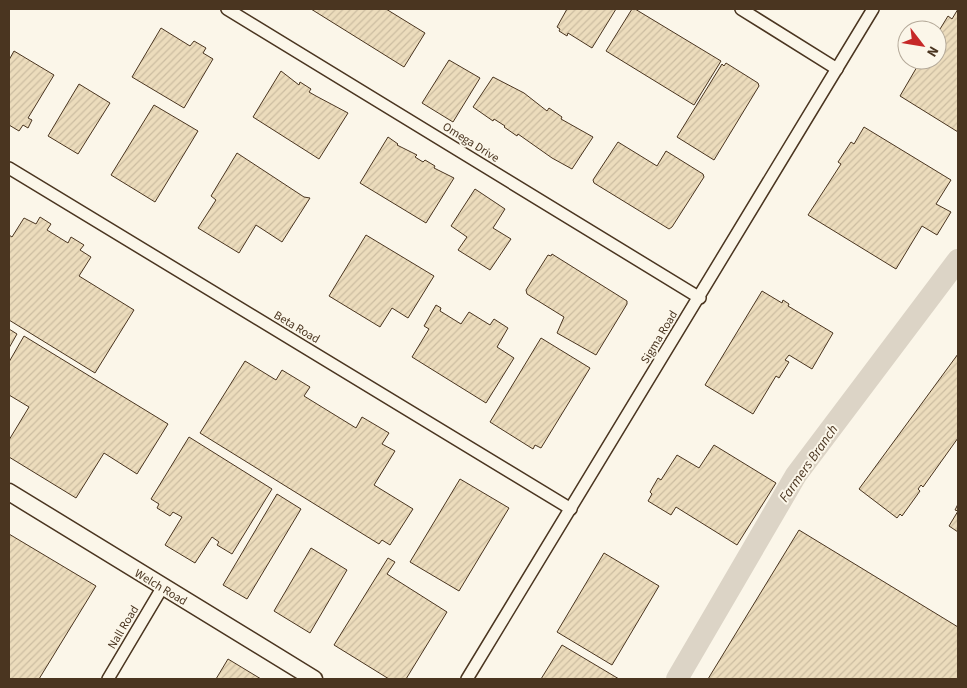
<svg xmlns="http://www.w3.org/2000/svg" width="967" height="688" viewBox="0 0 967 688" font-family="'Source Sans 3',sans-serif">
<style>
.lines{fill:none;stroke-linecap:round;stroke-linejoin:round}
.river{stroke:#dcd4c6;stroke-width:22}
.building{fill:url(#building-hatch);stroke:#4a3520}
.street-casing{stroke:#4a3520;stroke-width:14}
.secondary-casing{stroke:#4a3520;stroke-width:19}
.street{stroke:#fbf6e9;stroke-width:11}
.secondary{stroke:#fbf6e9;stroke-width:16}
.labels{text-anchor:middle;stroke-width:4;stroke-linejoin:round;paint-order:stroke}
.street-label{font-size:12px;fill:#4a3520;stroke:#fbf6e9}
.water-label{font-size:14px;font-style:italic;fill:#4a3520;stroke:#fbf6e9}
</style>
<defs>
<pattern id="building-hatch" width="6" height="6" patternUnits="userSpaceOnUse" patternTransform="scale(1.25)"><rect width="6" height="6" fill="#ecdcbc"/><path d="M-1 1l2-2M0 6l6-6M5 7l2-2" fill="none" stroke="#ccbda1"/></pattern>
</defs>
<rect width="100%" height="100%" fill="#fbf6e9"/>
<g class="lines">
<polyline class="river" points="677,679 796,475 958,260"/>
</g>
<g class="building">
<polygon points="311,9 386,9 425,33 404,67"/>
<polygon points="567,9 616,9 592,48 568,33 567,36 559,31 560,29 557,27"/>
<polygon points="632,9 635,9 721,61 694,105 606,51"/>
<polygon points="958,9 958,132 900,96 921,60 937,60 937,34 948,16 952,19"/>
<polygon points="161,28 190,46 194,41 206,48 203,53 213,59 184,108 132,77"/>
<polygon points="14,51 54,75 28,118 32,120 28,128 23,125 19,131 9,125 9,60"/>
<polygon points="449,60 480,78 453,122 422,103"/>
<polygon points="726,63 758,83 759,86 714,160 677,137 722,64 724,66"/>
<polygon points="281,71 299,85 300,82 311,89 309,92 316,96 348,113 319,159 253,117"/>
<polygon points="493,77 524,93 547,111 549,108 562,117 561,119 593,137 572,169 552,158 518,134 517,136 504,127 505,126 494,119 493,121 473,107"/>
<polygon points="79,84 110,103 78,154 48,136"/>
<polygon points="154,105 198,131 155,202 111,175"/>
<polygon points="864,127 951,180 936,204 951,212 937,235 922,226 896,269 808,215 841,164 838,162 851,142 854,144"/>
<polygon points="388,137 398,144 397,145 417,155 415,157 423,162 425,160 435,166 434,168 454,178 426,223 360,183"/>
<polygon points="618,142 657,166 666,151 703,174 704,177 672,227 669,229 594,183 593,180"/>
<polygon points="237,153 304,197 310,198 282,242 256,225 239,253 198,228 216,200 211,196"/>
<polygon points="475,189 505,209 493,228 511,239 490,270 458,250 467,237 451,226"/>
<polygon points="40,217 51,224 47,230 68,243 71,237 84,245 80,250 91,257 79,276 134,310 95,373 9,320 9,235 12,237 24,218 36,224"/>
<polygon points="366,235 434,276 408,318 392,308 380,327 329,296"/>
<polygon points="552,254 627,301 627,304 596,355 557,333 564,317 527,294 526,290 548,255 551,256"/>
<polygon points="762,291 782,303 783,300 789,304 788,306 833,333 812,369 789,355 785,360 789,362 779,378 776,376 753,414 705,385"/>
<polygon points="436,305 441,308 440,311 461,324 469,312 490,325 494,319 508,328 497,347 514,358 486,403 412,357 429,329 424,326"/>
<polygon points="9,329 17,334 9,348"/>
<polygon points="24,336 168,424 137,474 104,453 76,498 9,457 9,440 29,407 9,395 9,362"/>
<polygon points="541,338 590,368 541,448 535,445 533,449 490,422"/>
<polygon points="958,354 958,438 923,487 921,485 918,489 920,491 902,516 900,514 897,518 859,489"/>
<polygon points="245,361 276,380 282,370 310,387 304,396 356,428 362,417 389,433 382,444 395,451 374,485 413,509 390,545 382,540 379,544 200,433"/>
<polygon points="189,437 272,489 232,554 217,545 219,542 212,537 195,563 165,545 182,517 173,512 170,516 157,508 159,504 151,499"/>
<polygon points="714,445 776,483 737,545 676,507 671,515 648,501 652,494 650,492 658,478 661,480 677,455 699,468"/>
<polygon points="460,479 509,508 459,591 410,562"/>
<polygon points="277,494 301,509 247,599 223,585"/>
<polygon points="958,504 958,532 949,526 958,511 955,510"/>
<polygon points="799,530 958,627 958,679 708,679"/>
<polygon points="9,534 96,586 39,679 9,679"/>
<polygon points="311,548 347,570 310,633 274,611"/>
<polygon points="604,553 659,586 612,665 557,632"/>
<polygon points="388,558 395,562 387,574 447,612 406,679 389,679 334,645"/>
<polygon points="562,645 619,679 541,679"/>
<polygon points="228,659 261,679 216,679"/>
</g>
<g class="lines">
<g class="street-casing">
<g id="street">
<polyline points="227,9 700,298"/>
<polyline points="741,9 837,69"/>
<polyline points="9,168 571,509"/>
<polyline points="108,679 162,588"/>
<polyline points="467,679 873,9"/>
</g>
</g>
<g class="secondary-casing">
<polyline id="secondary" points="9,492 314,679"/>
</g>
<use href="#street" class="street"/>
<use href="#secondary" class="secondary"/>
</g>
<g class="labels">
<g class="street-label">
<text transform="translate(471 142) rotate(32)" y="4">Omega Drive</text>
<text transform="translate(297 327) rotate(31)" y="4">Beta Road</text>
<text transform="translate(659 337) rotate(-59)" y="4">Sigma Road</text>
<text transform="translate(161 587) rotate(31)" y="4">Welch Road</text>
<text transform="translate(123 627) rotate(-59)" y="4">Nall Road</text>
</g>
<g class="water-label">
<text transform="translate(808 463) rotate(-55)" y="5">Farmers Branch</text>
</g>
</g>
<rect width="967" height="688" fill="none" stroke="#4a3520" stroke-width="20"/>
<g transform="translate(922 45) rotate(121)"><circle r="24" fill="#fbf6e9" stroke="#b4a999"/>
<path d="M0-4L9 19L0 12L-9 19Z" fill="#c62828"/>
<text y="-8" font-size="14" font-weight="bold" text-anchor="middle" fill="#4a3520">N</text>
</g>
</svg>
